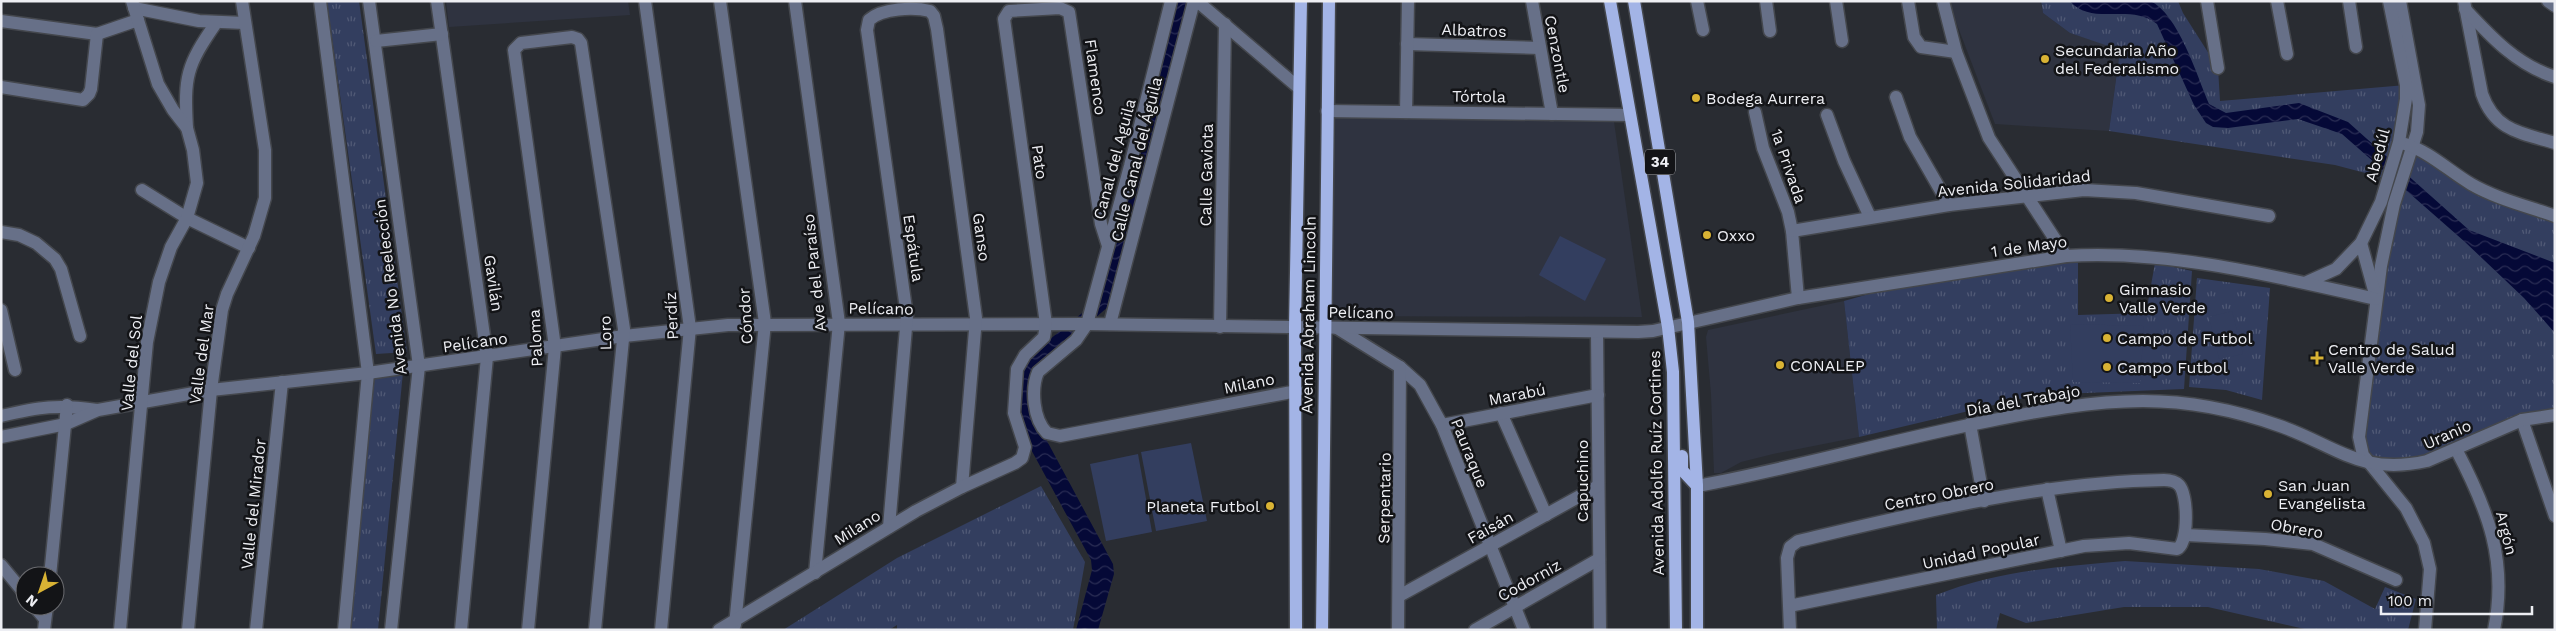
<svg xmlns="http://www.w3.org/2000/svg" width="2556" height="631" viewBox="0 0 2556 631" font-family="'Work Sans',sans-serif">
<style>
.built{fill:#2f3340}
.grass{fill:url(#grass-tufts)}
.pitch{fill:#333e5f}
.water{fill:url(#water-waves)}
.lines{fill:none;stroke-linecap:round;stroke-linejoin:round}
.minor-casing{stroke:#44474d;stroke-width:15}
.major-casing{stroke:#44474d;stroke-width:15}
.minor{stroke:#677088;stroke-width:12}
.major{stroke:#a3b4e6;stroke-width:12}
.poi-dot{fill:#d9b334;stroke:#131417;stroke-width:2}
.labels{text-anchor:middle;stroke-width:5;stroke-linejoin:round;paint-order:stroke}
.shield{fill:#131417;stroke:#acadb1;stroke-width:1}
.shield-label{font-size:15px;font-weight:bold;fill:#edeef3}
.street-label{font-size:16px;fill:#edeef3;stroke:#131417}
.poi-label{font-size:16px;fill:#edeef3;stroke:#131417;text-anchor:start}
</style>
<defs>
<pattern id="grass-tufts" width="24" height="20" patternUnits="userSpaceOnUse" patternTransform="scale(1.25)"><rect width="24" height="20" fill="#333e5f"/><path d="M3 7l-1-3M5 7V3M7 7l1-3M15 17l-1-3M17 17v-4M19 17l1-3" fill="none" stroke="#515a76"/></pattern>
<pattern id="water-waves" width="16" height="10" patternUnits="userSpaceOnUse" patternTransform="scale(1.25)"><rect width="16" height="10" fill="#050937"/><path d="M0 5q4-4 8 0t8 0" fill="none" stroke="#2a2d54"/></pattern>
</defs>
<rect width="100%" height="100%" fill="#292c32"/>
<g class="built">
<polygon points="446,1 628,1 630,15 449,27"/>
<polygon points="1948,1 2040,1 2043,13 2070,33 2120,49 2109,131 1995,124"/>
<polygon points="1332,115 1614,122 1642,317 1328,316"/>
<polygon points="1844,301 1859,437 1773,454 1741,462 1721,473 1714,473 1711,394 1706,337 1708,330"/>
</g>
<g class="grass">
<polygon points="327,1 359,1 407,352 376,354"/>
<polygon points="2041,1 2178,1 2183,13 2218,68 2220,101 2406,85 2388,179 2335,165 2109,131 2120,50 2070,33 2043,13"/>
<polygon points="2425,152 2471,184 2555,216 2555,415 2456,449 2377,465 2359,437 2381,266 2414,158"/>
<polygon points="2078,262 2078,315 2146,313 2155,263 2192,271 2184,389 2036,395 1859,437 1844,301 1919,280"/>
<polygon points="2197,278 2270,288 2262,400 2226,390 2189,387"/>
<polygon points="403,372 378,630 350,630 375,375"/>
<polygon points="1041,486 1085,562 1073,630 897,630 897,625 889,630 783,630 897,558"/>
<path d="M2125,561L2259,569L2324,581L2375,609L2385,587L2416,599L2408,630H2309L2208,607H2124L2026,623L2000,613L1996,630H1937L1936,595C1998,570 2059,567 2125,561Z"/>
</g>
<g class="pitch">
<polygon points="1560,236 1606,259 1585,301 1539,275"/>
<polygon points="2232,311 2243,354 2219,359 2209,317"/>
<polygon points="2070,324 2144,326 2140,383 2073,382"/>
<polygon points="1191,443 1207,521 1156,531 1141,452"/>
<polygon points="1138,454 1152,532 1106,541 1090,464"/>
</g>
<g class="water">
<polygon points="1171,1 1192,1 1109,306 1036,369 1032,413 1113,564 1114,574 1098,630 1076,630 1092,570 1091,560 1015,420 1025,355 1049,340 1097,301"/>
<path d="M2070,1H2150C2178,13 2197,76 2209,104L2226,113L2299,103L2348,122L2469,230L2555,263V333L2524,298L2465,242L2342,134L2298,119L2228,128L2213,127L2206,123L2194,105L2157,24C2130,2 2092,27 2070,1Z"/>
</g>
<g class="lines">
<g class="minor-casing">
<g id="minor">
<polyline points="320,1 368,373 344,630"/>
<polyline points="369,1 419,366 391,630"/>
<polyline points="437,1 487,357 461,630"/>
<polyline points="645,1 690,328 661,630"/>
<polyline points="720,1 765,323 735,625"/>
<polyline points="795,1 839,323 815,573"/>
<path d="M1171,1L1130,166L1087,324L1076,340L1038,372C1031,389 1033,419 1047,433L1060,436L1297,391"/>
<polyline points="1197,1 1299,88"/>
<polyline points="1532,1 1552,114"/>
<polyline points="1697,1 1703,30"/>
<polyline points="1766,1 1770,31"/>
<polyline points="1836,1 1842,41"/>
<polyline points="1908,1 1914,37 1921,47 1956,52"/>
<polyline points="1943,1 1956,52 1989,138 2066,256"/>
<polyline points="2207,1 2218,68"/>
<polyline points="2277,1 2287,54"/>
<polyline points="2349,1 2356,47"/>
<polyline points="2400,1 2419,105 2417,132 2394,204 2381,266 2359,437 2363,455 2406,508 2424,543 2430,569 2425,630"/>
<path d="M2464,1L2482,94C2495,131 2521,133 2555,143"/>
<polyline points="2548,1 2555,6"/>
<polyline points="134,8 199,21 245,23"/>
<path d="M2465,9C2491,37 2517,65 2555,77"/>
<polyline points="1,21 97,34 138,20"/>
<polyline points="376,41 442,34"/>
<polyline points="1407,44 1540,48"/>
<polyline points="1,87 83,100 89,94 91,89 97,34"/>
<polyline points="1896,97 1910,137 1949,205"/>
<polyline points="1327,111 1630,115"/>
<polyline points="1406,112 1408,1"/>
<polyline points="1755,112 1763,148 1788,212 1792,231 1798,298"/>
<polyline points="1827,115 1844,161 1870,217"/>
<path d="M187,128C184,77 186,66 216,23"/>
<path d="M2405,144C2430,152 2449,171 2471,184C2497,199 2527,206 2555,216"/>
<polyline points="142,190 187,218 249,248"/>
<polyline points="1792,231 1949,205 2084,190 2136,193 2269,216"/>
<polyline points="1,232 19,235 36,243 55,259 61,269 80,336"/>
<polyline points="2361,243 2375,294"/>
<polyline points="2307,282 2336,269 2361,243 2381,202 2399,142 2406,99 2406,85 2389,1"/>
<polyline points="1,310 15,370"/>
<polyline points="1110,324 1194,1"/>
<polyline points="1220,327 1225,24"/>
<polyline points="1337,328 1400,367 1420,385 1442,425 1524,630"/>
<polyline points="1597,333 1600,630"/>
<polyline points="1501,413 1546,515"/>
<path d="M1,416C39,407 58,404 97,410"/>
<polyline points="2522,420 2555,516"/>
<polyline points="1970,424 1984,501"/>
<polyline points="1442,425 1598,395"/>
<path d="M1,437L66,424L98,410L211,390L368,373L624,336L728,325L1087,324L1638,332L1653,331L1798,298L2066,256C2166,249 2279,277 2376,299"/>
<path d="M2456,449C2488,510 2508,561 2494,630"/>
<path d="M1697,486C1795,468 1891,440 1989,421C2039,411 2091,401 2143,401C2190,401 2235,410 2280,426C2337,446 2361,476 2427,461L2522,420L2555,415"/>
<polyline points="2047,489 2061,551"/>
<path d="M889,527L907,316L867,30L869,20C882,8 914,7 930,11L934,16L937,29L976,318L962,487"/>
<polyline points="2186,535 2265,539 2313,544 2396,580"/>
<polyline points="1,565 25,594"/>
<polyline points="50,576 67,405"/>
<polyline points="1399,596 1598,486"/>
<polyline points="34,606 45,619"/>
<path d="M1789,606L2084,546L2129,543L2177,549C2189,543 2188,494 2179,485C2175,481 2170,480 2164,480C2040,482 1918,513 1798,541L1790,547L1787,558L1790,630"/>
<polyline points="44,630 47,606"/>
<polyline points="120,630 147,342 159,282 171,247 187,218 197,183 193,150 187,128 173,110 158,84 132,1"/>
<polyline points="188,630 211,390 222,310 227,294 254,236 265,198 265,150 242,1"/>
<polyline points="256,630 282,382"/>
<polyline points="528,630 555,347 514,50 521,43 572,37 578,39 581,43 624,329 595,630"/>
<polyline points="719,630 916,511 962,487 1015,463 1022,458 1025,447 1014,413 1017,369 1025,355 1044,337 1046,324 1004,19 1009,11 1060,8 1069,12 1101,224 1108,246"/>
<polyline points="1398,630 1400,367"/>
<polyline points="1475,630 1599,559"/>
</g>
</g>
<g class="major-casing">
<g id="major">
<polyline points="1610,1 1668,327 1673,372 1676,630"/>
<polyline points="1634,1 1688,322 1697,486 1697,630"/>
<polyline points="1682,456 1682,470 1697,486"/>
<polyline points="1296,630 1295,327 1301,1"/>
<polyline points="1322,630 1329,1"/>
</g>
</g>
<use href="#minor" class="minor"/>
<use href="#major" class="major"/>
</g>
<g class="poi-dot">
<circle cx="2045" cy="59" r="5"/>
<circle cx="1696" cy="98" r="5"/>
<circle cx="1707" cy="235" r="5"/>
<circle cx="2109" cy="298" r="5"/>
<circle cx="2107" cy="338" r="5"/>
<path d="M2314.5 350.5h5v5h5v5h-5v5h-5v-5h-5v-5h5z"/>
<circle cx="1780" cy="365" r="5"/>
<circle cx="2107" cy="367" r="5"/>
<circle cx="2268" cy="494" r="5"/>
<circle cx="1270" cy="506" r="5"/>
</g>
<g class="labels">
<rect class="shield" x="1645" y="149.5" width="30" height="25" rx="4"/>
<g class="shield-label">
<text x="1660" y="167">34</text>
</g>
<g class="street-label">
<text transform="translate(1474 30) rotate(2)" y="6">Albatros</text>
<text transform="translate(1558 54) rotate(79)" y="6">Cenzontle</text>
<text transform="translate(1096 77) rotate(82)" y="6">Flamenco</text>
<text transform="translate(1479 96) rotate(1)" y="6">Tórtola</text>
<text transform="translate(2377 155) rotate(-75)" y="6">Abedúl</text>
<text transform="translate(1114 159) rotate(-75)" y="6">Canal del Aguila</text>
<text transform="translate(1136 159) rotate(-76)" y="6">Calle Canal del Águila</text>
<text transform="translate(1040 162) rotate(82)" y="6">Pato</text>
<text transform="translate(1789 166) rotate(71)" y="6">1a Privada</text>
<text transform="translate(1206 175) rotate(-89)" y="6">Calle Gaviota</text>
<text transform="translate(2014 183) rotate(-6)" y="6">Avenida Solidaridad</text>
<text transform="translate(982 237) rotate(82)" y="6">Ganso</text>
<text transform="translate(2029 246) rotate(-8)" y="6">1 de Mayo</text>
<text transform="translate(914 248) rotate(82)" y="6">Espátula</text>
<text transform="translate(814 273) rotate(-96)" y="6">Ave del Paraíso</text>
<text transform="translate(494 283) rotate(82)" y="6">Gavilán</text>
<text transform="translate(390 287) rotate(-97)" y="6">Avenida No Reelección</text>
<text transform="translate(881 308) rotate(1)" y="6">Pelícano</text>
<text transform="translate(1361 312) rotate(1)" y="6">Pelícano</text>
<text transform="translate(1308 315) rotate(-89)" y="6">Avenida Abraham Lincoln</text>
<text transform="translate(671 316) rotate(-93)" y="6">Perdíz</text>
<text transform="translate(745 316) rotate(-93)" y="6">Cóndor</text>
<text transform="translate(605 333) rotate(-91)" y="6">Loro</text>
<text transform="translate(535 338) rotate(-93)" y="6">Paloma</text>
<text transform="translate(475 342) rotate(-8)" y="6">Pelícano</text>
<text transform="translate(201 354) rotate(-82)" y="6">Valle del Mar</text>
<text transform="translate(131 363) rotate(-84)" y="6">Valle del Sol</text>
<text transform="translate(1249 383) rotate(-11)" y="6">Milano</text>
<text transform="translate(1517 394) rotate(-11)" y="6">Marabú</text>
<text transform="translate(2023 400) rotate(-10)" y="6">Día del Trabajo</text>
<text transform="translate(2447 434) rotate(-24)" y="6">Uranio</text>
<text transform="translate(1470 453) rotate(68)" y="6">Pauraque</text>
<text transform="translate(1656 463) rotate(-91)" y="6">Avenida Adolfo Ruíz Cortines</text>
<text transform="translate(1582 481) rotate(-90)" y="6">Capuchino</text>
<text transform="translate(1939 494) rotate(-11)" y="6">Centro Obrero</text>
<text transform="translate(1384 498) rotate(-89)" y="6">Serpentario</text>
<text transform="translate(253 504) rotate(-84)" y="6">Valle del Mirador</text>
<text transform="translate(857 527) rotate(-32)" y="6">Milano</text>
<text transform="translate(1490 527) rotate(-29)" y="6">Faisán</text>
<text transform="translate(2297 528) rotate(10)" y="6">Obrero</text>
<text transform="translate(2507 533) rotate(76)" y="6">Argón</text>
<text transform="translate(1981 551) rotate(-12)" y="6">Unidad Popular</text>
<text transform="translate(1529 580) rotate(-29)" y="6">Codorniz</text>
</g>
<g class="poi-label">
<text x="2055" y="56">Secundaria Año<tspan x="2055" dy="18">del Federalismo</tspan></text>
<text x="1706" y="104">Bodega Aurrera</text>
<text x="1717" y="241">Oxxo</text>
<text x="2119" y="295">Gimnasio<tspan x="2119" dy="18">Valle Verde</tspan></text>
<text x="2117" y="344">Campo de Futbol</text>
<text x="2328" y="355">Centro de Salud<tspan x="2328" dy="18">Valle Verde</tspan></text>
<text x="1790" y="371">CONALEP</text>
<text x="2117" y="373">Campo Futbol</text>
<text x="2278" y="491">San Juan<tspan x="2278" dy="18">Evangelista</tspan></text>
<text x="1260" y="512" text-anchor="end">Planeta Futbol</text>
</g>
</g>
<rect width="2556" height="631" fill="none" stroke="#edeef3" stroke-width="5"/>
<g transform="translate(40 591) rotate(220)"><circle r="24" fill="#131417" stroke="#6a6b6f"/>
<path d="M0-4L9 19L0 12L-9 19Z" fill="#d9b334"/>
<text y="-8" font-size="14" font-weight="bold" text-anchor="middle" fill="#edeef3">N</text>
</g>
<path d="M2381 606v8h151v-8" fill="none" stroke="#edeef3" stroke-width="2.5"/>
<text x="2388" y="606" font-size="15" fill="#edeef3" stroke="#131417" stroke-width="4" paint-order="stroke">100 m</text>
</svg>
